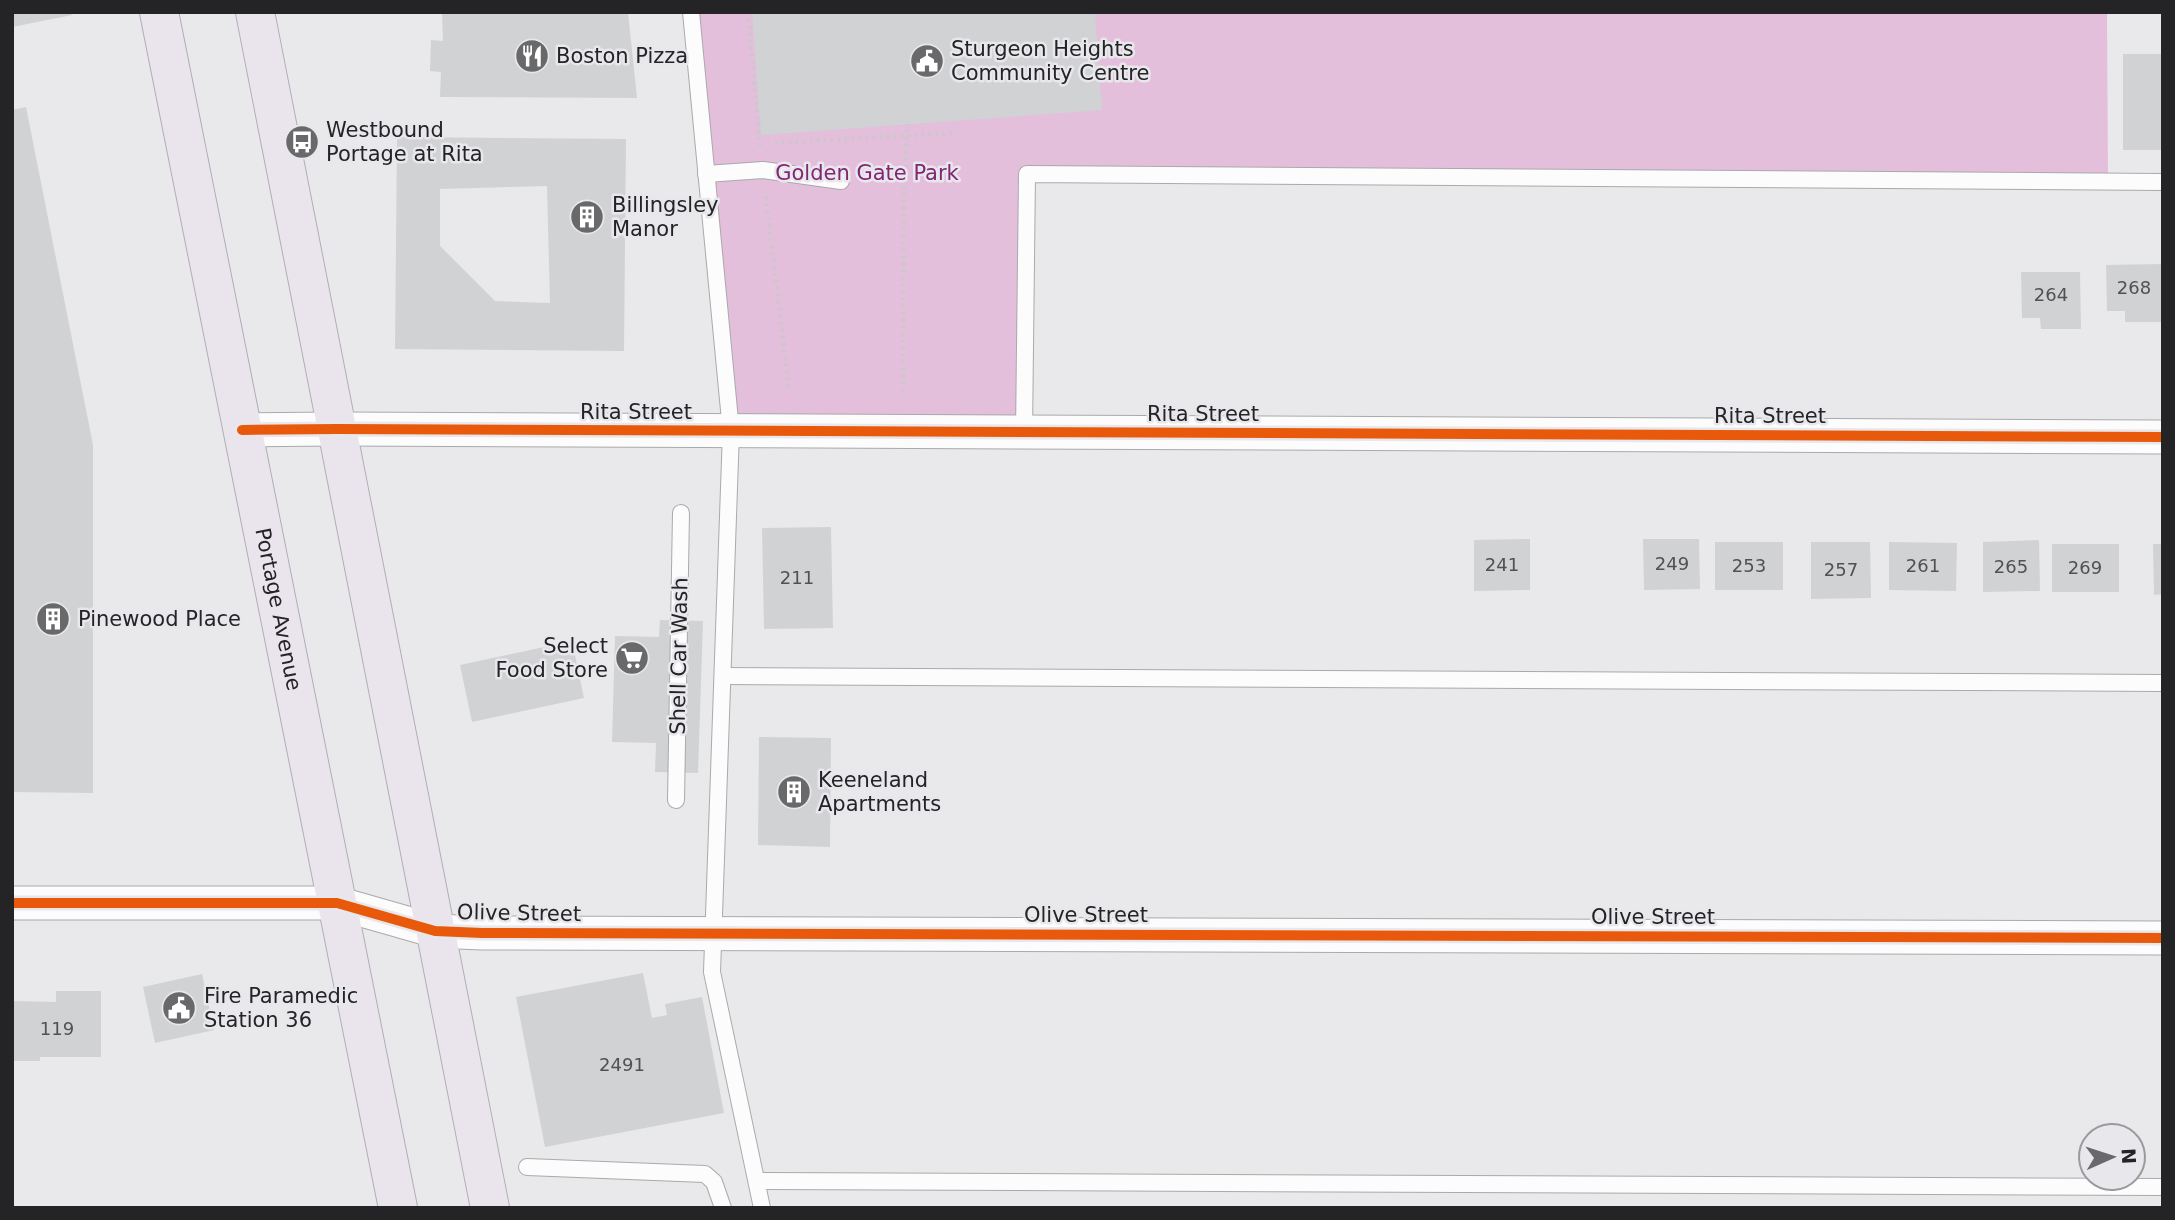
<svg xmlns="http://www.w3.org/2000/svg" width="2175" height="1220" viewBox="0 0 2175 1220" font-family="'DejaVu Sans',sans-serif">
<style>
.green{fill:#e3bfdc}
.building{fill:#d1d2d3;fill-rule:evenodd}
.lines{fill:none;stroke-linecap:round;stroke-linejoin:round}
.service-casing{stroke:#aaa9ab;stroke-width:18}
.minor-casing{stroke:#aaa9ab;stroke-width:35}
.trunk-casing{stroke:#b3acb8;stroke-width:40}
.path{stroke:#c9c9ca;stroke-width:4.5;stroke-dasharray:2 5;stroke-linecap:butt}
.service{stroke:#fcfcfc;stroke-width:16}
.minor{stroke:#fcfcfc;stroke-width:33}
.trunk{stroke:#eae4ec;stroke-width:38}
.cycleway-casing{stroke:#e8e8ec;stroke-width:15}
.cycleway{stroke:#e8590c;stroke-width:10}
.labels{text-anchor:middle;stroke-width:5;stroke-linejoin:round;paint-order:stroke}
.number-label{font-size:18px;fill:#515153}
.poi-label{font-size:21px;fill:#242426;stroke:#e8e8ec;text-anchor:start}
.park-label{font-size:21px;fill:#822675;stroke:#e8e8ec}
.street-label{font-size:21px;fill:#242426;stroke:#e8e8ec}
</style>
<rect width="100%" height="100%" fill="#e9e9eb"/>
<polygon class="green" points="691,12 2107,12 2108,181 1028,174 1024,433 731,431"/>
<g class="building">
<polygon points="12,12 71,12 72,15 12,27"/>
<polygon points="628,12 637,98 440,97 441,72 430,71 431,40 443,41 442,13"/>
<polygon points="752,12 1095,12 1102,110 761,135"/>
<rect x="2123" y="54" width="40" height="96"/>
<polygon points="26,107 93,445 93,793 12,792 12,110"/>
<path d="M397,137L626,139L624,351L395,349ZM547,186L550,303L495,301L440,246V189Z"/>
<polygon points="2163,264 2163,322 2125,322 2125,311 2107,311 2106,265"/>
<polygon points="2021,272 2080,272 2081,329 2041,329 2040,318 2022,318"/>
<polygon points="831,527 833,628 764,629 762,528"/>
<polygon points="1530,539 1530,590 1474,591 1474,540"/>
<polygon points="1643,539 1699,539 1700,589 1644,590"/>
<polygon points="2039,540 2040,591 1983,592 1983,542"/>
<rect x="1715" y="542" width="68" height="48"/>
<polygon points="1811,542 1870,542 1871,598 1811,599"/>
<polygon points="1889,542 1957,543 1956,591 1889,590"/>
<rect x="2052" y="544" width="67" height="48"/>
<polygon points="2153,544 2163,544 2163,594 2154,595"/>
<polygon points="660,620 703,621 698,773 655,772 656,743 612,742 615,636 659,637"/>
<polygon points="572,641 584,698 472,722 460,665"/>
<polygon points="759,737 831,738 830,847 758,845"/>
<polygon points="643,973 652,1018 667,1015 665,1004 702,997 724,1113 545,1147 516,997"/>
<polygon points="202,974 214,1030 155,1043 143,987"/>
<polygon points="56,991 101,991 101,1057 40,1057 40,1061 12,1061 12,1001 56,1002"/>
</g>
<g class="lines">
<g class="service-casing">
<g id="service">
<polyline points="691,12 731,431 712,972 762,1208"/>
<polyline points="706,174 763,170 841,181"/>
<polyline points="1024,433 1027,174 2163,182"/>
<polyline points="723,676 2163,683"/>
<polyline points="676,800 681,513"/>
<polyline points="527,1167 705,1174 714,1182 723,1208"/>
<polyline points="757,1181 2163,1187"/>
</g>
</g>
<g class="minor-casing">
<g id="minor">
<polyline points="242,430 337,429 2163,437"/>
<polyline points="12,903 337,903 435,931 482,933 2163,938"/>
</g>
</g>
<g class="trunk-casing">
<g id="trunk">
<path id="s1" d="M159,12L398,1208"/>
<polyline points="255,12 490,1208"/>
</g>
</g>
<g class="path">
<polyline points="748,12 760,146"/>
<polyline points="775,143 954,133"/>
<polyline points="766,197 789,390"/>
<polyline points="903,391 904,182 907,124"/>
</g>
<use href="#service" class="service"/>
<use href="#minor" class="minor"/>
<use href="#trunk" class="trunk"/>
<g class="cycleway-casing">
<g id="cycleway">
<polyline points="242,430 337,429 2163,437"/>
<polyline points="12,903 337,903 435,931 482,933 2163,938"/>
</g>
</g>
<use href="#cycleway" class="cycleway"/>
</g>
<defs>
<g id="restaurant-disc" transform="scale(1.75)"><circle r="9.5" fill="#69696b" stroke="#e8e8ec"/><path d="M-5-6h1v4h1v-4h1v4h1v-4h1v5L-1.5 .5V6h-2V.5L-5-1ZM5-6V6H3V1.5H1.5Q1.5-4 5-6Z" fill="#fff"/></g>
<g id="civic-disc" transform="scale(1.75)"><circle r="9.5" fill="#69696b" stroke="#e8e8ec"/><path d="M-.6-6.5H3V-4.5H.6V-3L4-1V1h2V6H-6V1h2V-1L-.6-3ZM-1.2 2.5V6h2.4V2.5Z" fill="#fff"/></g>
<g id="bus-disc" transform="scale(1.75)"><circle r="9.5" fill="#69696b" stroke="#e8e8ec"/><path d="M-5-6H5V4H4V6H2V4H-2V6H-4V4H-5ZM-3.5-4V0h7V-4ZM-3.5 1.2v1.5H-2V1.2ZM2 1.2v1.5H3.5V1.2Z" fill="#fff"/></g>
<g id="building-disc" transform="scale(1.75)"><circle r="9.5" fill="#69696b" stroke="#e8e8ec"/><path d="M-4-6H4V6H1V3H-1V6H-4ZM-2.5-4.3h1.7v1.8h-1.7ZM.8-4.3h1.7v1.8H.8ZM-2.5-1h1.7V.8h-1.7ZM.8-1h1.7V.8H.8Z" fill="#fff"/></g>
<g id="supermarket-disc" transform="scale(1.75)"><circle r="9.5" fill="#69696b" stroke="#e8e8ec"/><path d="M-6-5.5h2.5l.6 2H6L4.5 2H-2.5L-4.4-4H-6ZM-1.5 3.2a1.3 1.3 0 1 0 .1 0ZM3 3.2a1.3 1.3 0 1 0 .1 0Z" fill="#fff"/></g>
</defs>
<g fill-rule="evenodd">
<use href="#restaurant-disc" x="532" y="56"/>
<use href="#civic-disc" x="927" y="61"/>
<use href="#bus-disc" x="302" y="142"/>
<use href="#building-disc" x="587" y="217"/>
<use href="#building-disc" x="53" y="619"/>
<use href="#supermarket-disc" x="632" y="658"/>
<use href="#building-disc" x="794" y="792"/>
<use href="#civic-disc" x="179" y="1008"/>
</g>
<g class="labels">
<g class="number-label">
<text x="2134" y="294">268</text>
<text x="2051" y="301">264</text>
<text x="1672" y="570">249</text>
<text x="1502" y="571">241</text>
<text x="1749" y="572">253</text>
<text x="1923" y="572">261</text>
<text x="2011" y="573">265</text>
<text x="2085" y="574">269</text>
<text x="1841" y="576">257</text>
<text x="797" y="584">211</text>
<text x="57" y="1035">119</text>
<text x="622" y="1071">2491</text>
</g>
<g class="poi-label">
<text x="951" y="56">Sturgeon Heights<tspan x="951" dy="24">Community Centre</tspan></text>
<text x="556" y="63">Boston Pizza</text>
<text x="326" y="137">Westbound<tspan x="326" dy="24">Portage at Rita</tspan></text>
<text x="612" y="212">Billingsley<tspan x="612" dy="24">Manor</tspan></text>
<text x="78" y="626">Pinewood Place</text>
<text x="608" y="653" text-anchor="end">Select<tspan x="608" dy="24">Food Store</tspan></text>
<text x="818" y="787">Keeneland<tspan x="818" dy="24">Apartments</tspan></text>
<text x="204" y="1003">Fire Paramedic<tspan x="204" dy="24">Station 36</tspan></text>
</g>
<g class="park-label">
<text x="867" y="180">Golden Gate Park</text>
</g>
<g class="street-label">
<text x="636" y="419">Rita Street</text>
<text x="1203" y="421">Rita Street</text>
<text x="1770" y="423">Rita Street</text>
<text dy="7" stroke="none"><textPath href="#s1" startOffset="609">Portage Avenue</textPath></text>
<text transform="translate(679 656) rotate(-89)" y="7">Shell Car Wash</text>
<text transform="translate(519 913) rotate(1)" y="7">Olive Street</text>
<text x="1086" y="922">Olive Street</text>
<text x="1653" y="924">Olive Street</text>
</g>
</g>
<rect width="2175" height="1220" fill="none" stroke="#242426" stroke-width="28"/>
<g transform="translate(2112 1157) rotate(87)"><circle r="33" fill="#e8e8ec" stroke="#9a9a9d" stroke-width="2"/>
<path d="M0-5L12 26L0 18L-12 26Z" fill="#69696b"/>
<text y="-10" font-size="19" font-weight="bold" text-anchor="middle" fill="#242426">N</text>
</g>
</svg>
